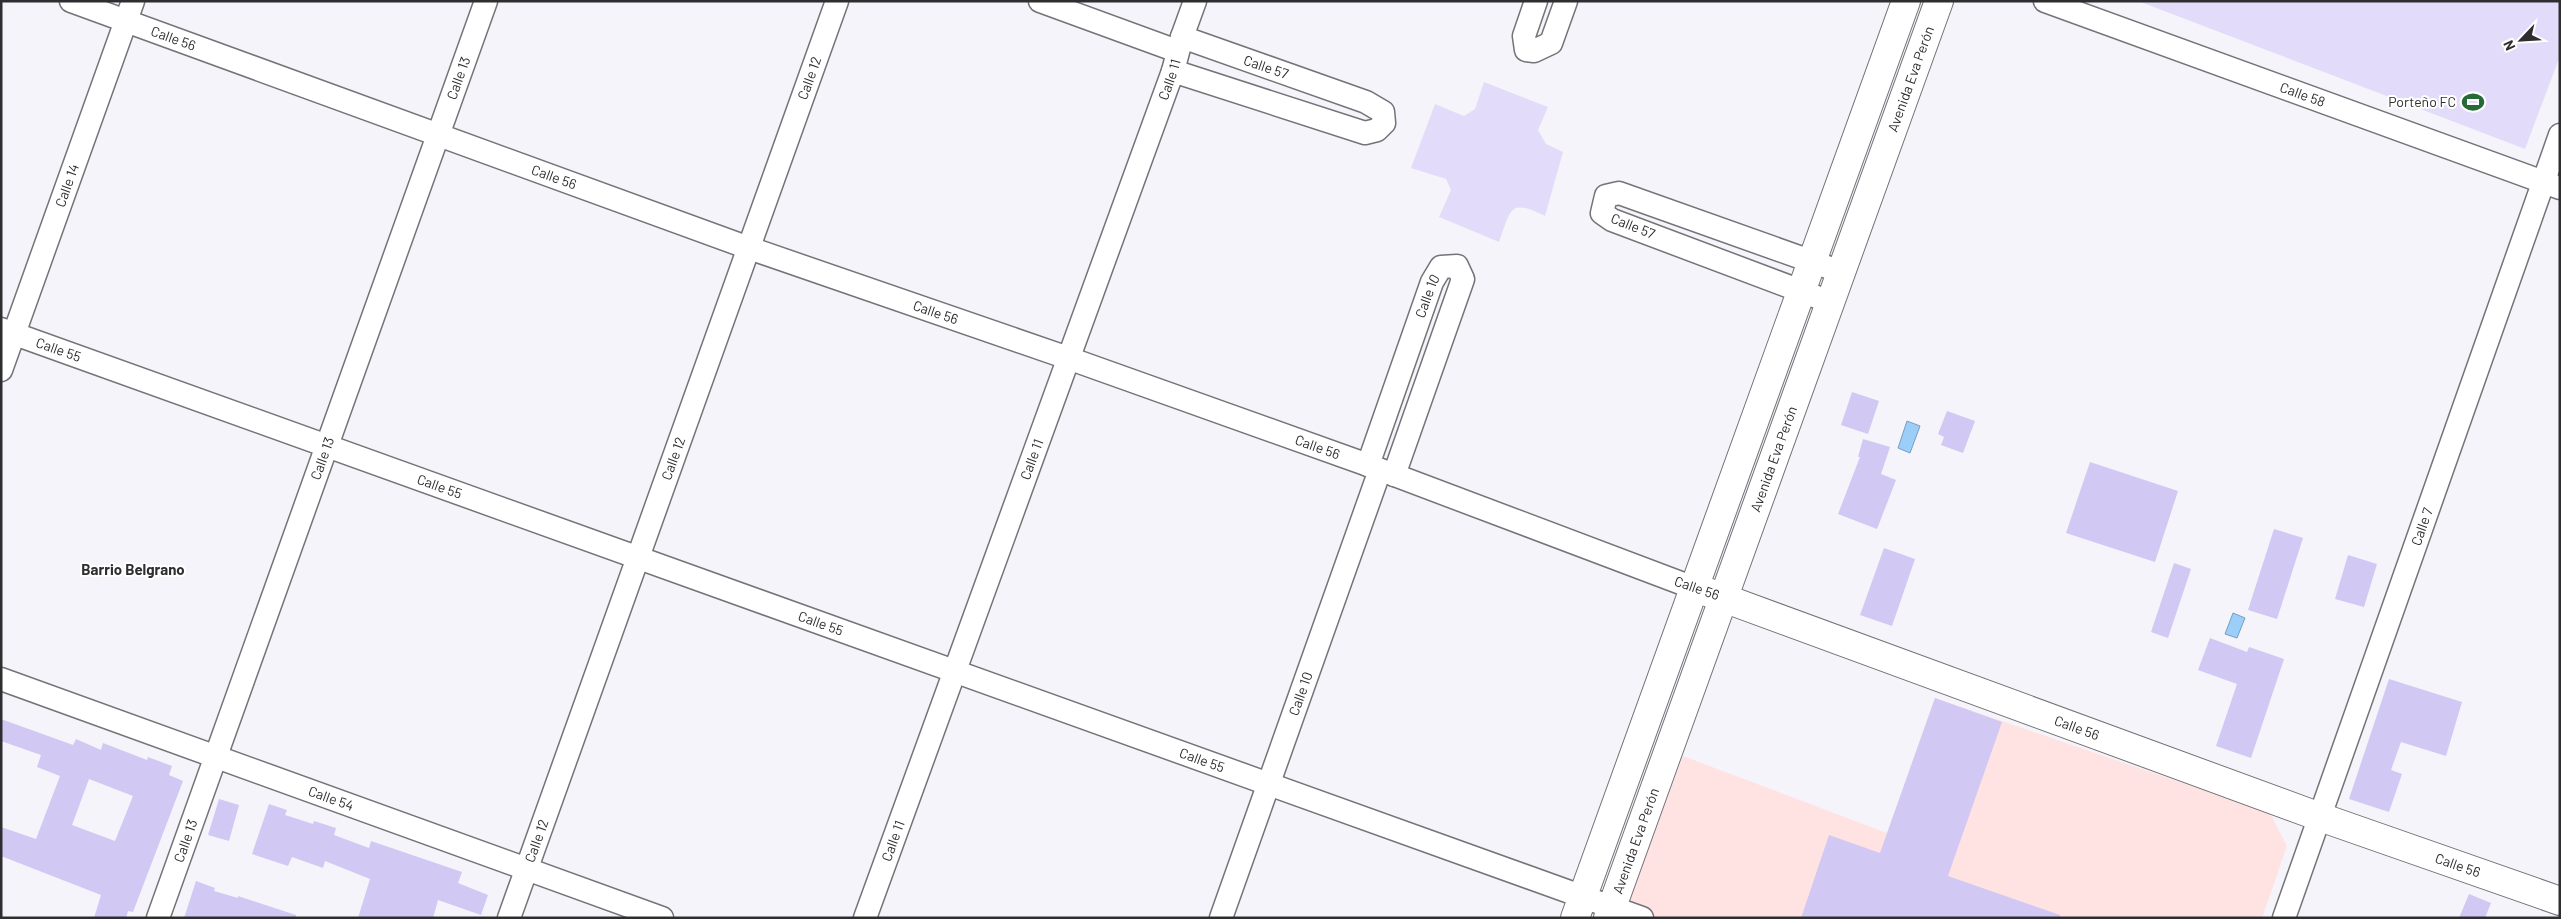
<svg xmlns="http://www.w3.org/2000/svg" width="2561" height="919" viewBox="0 0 2561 919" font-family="Barlow,sans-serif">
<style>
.industrial{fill:#ffe3e3}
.green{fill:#e2dcfa}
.water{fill:#9bcef9;stroke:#7a9ebd}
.building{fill:#d1c8f4;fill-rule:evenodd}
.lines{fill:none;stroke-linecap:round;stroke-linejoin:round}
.street-casing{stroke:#747378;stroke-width:25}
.secondary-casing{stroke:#747378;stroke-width:30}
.street{stroke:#fff;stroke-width:22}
.secondary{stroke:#fff;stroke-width:28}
.labels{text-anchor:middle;stroke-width:4;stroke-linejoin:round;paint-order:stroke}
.street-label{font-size:14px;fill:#2e2e30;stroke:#fff}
.poi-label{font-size:14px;fill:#2e2e30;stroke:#fff;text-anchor:end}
.neighbourhood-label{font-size:15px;font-weight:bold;fill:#2e2e30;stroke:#fff}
</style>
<rect width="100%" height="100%" fill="#f5f4fa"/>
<polygon class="industrial" points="1935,698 2270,813 2287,846 2262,918 1658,918 1627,907 1683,756 1887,833"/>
<g class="green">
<polygon points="2138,1 2560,1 2560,56 2525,149"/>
<path d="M1484,82L1548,107L1538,130L1546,144L1563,152L1545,216C1509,198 1511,209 1499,242L1439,217L1451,190L1446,179L1411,168L1435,104L1464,116L1475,109Z"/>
</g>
<g class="water">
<polygon points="1907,421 1920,426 1910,453 1898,448"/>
<polygon points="2233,613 2245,618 2237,638 2225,634"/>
</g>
<g class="building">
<polygon points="1852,392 1879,401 1868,434 1841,425"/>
<polygon points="1947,411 1975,421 1963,453 1941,445 1944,437 1938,434"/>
<polygon points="1863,439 1890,447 1881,474 1896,480 1877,529 1838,514 1860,457 1858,457"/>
<polygon points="2090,462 2178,491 2155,562 2066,533"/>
<polygon points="2274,529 2303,538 2277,619 2248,610"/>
<polygon points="1884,548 1915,559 1892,626 1860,615"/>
<polygon points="2348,555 2377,564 2364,607 2335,599"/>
<polygon points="2174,563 2191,569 2168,638 2151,632"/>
<polygon points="2210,638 2247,652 2249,647 2284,659 2251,758 2216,746 2237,684 2198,670"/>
<polygon points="2389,679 2462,702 2446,756 2401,742 2391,770 2402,774 2389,812 2349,799"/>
<polygon points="1935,698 2002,722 1948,876 2060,915 2060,918 1801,918 1829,835 1880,853"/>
<path d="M1,719L73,745L76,739L101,750L103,743L147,760L148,757L172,766L169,775L183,781L133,912L128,911L126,918H94L101,895L1,856V827L36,839L60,776L37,767L41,755L1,741ZM89,779L133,796L115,841L72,825Z"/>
<polygon points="219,799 239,805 229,841 208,835"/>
<polygon points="269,804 287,810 285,815 313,824 314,821 336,828 334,835 369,848 371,841 462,872 458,883 488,895 481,915 438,900 433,918 358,918 370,879 325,861 323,868 292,857 288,866 252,854"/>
<polygon points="196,881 215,888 214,891 238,898 238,896 296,915 296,918 184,918"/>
<polygon points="2469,894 2491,903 2485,918 2459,918"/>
</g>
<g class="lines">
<g class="street-casing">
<g id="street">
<path id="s1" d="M71,1L749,248L1068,358L1368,465L1694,588"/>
<polyline points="1040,1 1177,51"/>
<polyline points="1536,1 1524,36 1526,50 1534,51 1551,43 1566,1"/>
<path id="s2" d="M2045,1L2560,188"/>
<polyline points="1173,71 1365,133 1377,130 1384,123 1383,112 1366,102 1182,37"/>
<polyline points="1830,302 1612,220 1602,213 1606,196 1619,193 1841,272"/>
<path id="s3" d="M1,329L1642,918"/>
<path id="s4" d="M1,370L133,1"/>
<path id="s5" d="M1368,465L1432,282L1441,267L1457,266L1463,279L1394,475"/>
<path id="s6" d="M1,679L662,918"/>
<path id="s7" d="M158,918L486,1"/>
<path id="s8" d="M509,918L837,1"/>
<path id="s9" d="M865,918L1173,71L1182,37L1195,1"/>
<path id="s10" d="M1221,918L1380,470"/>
<path id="s11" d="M2284,918L2560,135"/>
</g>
</g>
<g class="secondary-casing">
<g id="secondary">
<path id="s12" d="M1707,592L2320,817L2560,901"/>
<polyline points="1575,918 1906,1"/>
<path id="s13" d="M1608,918L1939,1"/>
</g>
</g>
<use href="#street" class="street"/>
<use href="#secondary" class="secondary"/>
</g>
<defs>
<g id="stadium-bare" transform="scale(1.725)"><path d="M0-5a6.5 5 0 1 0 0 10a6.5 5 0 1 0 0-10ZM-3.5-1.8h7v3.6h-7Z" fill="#266b37" stroke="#fff" stroke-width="2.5" paint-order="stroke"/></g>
</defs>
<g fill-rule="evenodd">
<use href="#stadium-bare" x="2473" y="102"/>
</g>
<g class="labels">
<g class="street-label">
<text dy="5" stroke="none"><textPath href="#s1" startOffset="109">Calle 56</textPath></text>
<text transform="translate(1266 67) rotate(19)" y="5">Calle 57</text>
<text dy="5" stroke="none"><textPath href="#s7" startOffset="892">Calle 13</textPath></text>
<text dy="5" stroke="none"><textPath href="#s8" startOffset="892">Calle 12</textPath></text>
<text dy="5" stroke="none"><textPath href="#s9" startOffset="892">Calle 11</textPath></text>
<text dy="5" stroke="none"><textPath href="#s13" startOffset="892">Avenida Eva Perón</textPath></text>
<text dy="5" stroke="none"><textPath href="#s2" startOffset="274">Calle 58</textPath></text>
<text dy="5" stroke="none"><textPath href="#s1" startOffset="514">Calle 56</textPath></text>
<text dy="5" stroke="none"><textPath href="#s4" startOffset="196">Calle 14</textPath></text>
<text transform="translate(1633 226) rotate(22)" y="5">Calle 57</text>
<text dy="5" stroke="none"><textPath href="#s5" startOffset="179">Calle 10</textPath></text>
<text dy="5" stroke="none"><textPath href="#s1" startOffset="919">Calle 56</textPath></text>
<text dy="5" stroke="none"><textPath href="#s3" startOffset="61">Calle 55</textPath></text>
<text dy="5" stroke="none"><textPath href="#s1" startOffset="1324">Calle 56</textPath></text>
<text dy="5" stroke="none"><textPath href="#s8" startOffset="488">Calle 12</textPath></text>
<text dy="5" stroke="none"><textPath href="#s7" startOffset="488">Calle 13</textPath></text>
<text dy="5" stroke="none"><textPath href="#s9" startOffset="488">Calle 11</textPath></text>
<text dy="5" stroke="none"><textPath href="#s13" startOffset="488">Avenida Eva Perón</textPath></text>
<text dy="5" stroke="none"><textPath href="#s3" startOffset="466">Calle 55</textPath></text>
<text dy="5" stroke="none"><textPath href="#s11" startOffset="415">Calle 7</textPath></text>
<text transform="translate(1697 588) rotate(19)" y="5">Calle 56</text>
<text dy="5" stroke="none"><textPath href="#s3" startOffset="871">Calle 55</textPath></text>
<text dy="5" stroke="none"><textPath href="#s10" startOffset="238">Calle 10</textPath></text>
<text dy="5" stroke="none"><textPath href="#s12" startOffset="394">Calle 56</textPath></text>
<text dy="5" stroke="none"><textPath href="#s3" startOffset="1276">Calle 55</textPath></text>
<text dy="5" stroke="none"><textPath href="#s6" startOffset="351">Calle 54</textPath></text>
<text dy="5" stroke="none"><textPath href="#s9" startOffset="82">Calle 11</textPath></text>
<text dy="5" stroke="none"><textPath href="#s13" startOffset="82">Avenida Eva Perón</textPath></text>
<text dy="5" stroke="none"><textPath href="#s7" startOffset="82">Calle 13</textPath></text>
<text dy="5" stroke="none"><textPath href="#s8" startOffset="82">Calle 12</textPath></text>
<text dy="5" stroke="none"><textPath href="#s12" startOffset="799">Calle 56</textPath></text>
</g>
<g class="poi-label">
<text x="2456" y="107">Porteño FC</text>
</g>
<g class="neighbourhood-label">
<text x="133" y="575">Barrio Belgrano</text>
</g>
</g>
<rect width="2561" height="919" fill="none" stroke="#2e2e30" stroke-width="5"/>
<g transform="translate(2521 40) rotate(245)" stroke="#ffffff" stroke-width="4" paint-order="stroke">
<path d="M0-4L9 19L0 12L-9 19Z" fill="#2e2e30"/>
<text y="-8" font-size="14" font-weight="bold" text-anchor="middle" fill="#2e2e30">N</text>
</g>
</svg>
